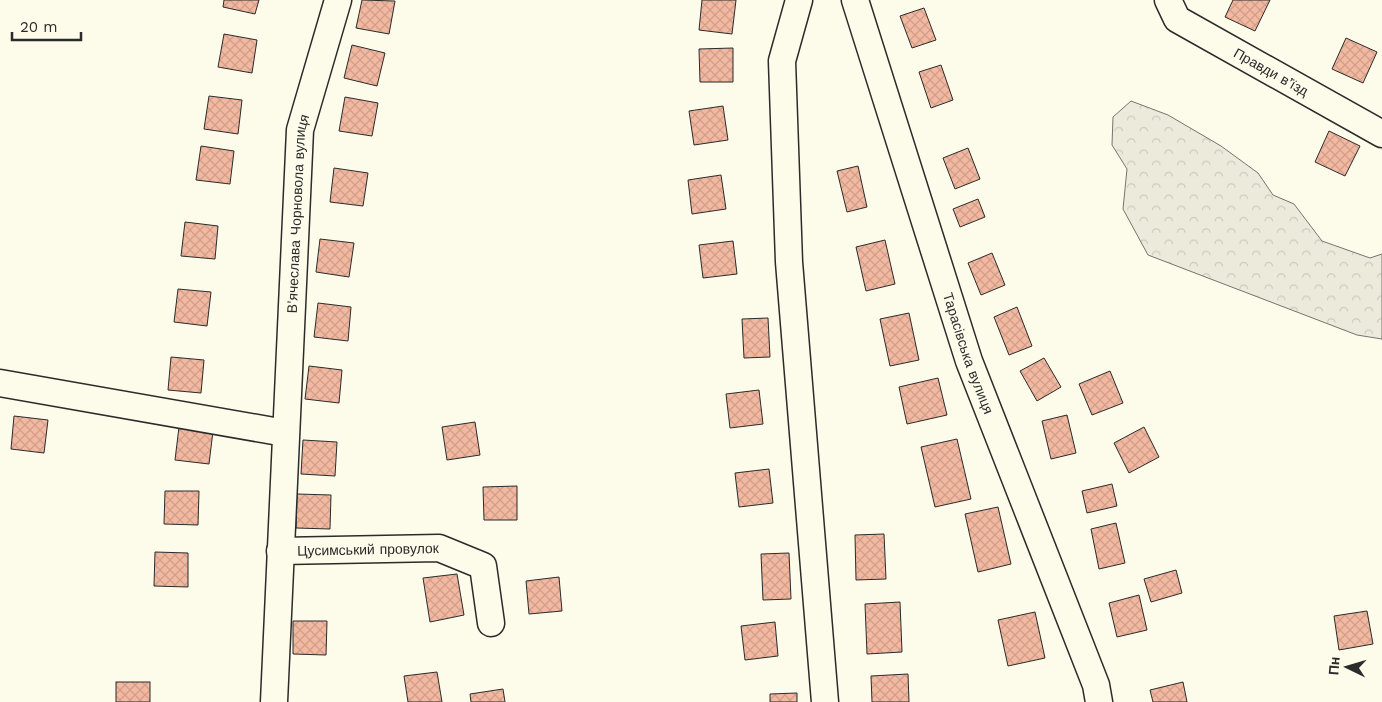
<svg xmlns="http://www.w3.org/2000/svg" width="1382" height="702" viewBox="0 0 1382 702" font-family="'Work Sans',sans-serif">
<style>
.forest{fill:url(#forest-crowns);stroke:#74746e}
.building{fill:url(#building-cross-hatch);stroke:#2b2b2b}
.lines{fill:none;stroke-linecap:round;stroke-linejoin:round}
.minor-casing{stroke:#2b2b2b;stroke-width:29}
.minor{stroke:#fdfbea;stroke-width:26}
.labels{text-anchor:middle;stroke-width:4;stroke-linejoin:round;paint-order:stroke}
.street-label{font-size:14px;fill:#2b2b2b;stroke:#fdfbea}
</style>
<defs>
<pattern id="forest-crowns" width="20" height="18" patternUnits="userSpaceOnUse" patternTransform="scale(1.25)"><rect width="20" height="18" fill="#ecebdb"/><path d="M2 6a3 3 0 1 1 6 0M12 15a3 3 0 1 1 6 0" fill="none" stroke="#cbcabc"/></pattern>
<pattern id="building-cross-hatch" width="8" height="8" patternUnits="userSpaceOnUse" patternTransform="scale(1.25)"><rect width="8" height="8" fill="#f2b8a0"/><path d="M0 0l8 8M0 8l8-8" fill="none" stroke="#d09e8a"/></pattern>
</defs>
<rect width="100%" height="100%" fill="#fdfbea"/>
<polygon class="forest" points="1131,101 1168,115 1221,146 1258,173 1273,195 1294,204 1322,241 1370,258 1382,254 1382,339 1357,335 1148,255 1123,209 1127,169 1112,145 1113,117"/>
<g class="building">
<polygon points="224,0 259,0 255,14 223,7"/>
<polygon points="362,0 395,1 389,34 356,28"/>
<polygon points="702,0 736,0 732,34 699,30"/>
<polygon points="1233,0 1270,0 1255,31 1225,17"/>
<polygon points="924,8 936,40 912,48 900,16"/>
<polygon points="224,34 257,40 252,73 218,67"/>
<polygon points="1346,38 1377,52 1363,83 1332,69"/>
<polygon points="352,45 385,53 377,86 344,78"/>
<polygon points="733,48 733,82 700,82 699,49"/>
<polygon points="941,65 953,100 931,108 919,72"/>
<polygon points="209,96 242,100 238,134 204,129"/>
<polygon points="345,97 378,103 372,136 339,131"/>
<polygon points="723,106 728,140 694,145 689,111"/>
<polygon points="1329,131 1360,146 1345,176 1315,162"/>
<polygon points="201,146 234,151 230,184 196,180"/>
<polygon points="968,148 980,179 955,189 943,158"/>
<polygon points="858,166 867,207 847,212 837,171"/>
<polygon points="334,168 368,173 363,206 330,202"/>
<polygon points="721,175 726,209 692,214 688,180"/>
<polygon points="978,199 985,217 960,227 953,209"/>
<polygon points="185,222 218,226 215,259 181,256"/>
<polygon points="320,239 354,243 349,277 316,272"/>
<polygon points="885,240 895,284 866,291 856,247"/>
<polygon points="733,241 737,274 703,278 699,245"/>
<polygon points="992,253 1005,285 981,295 968,263"/>
<polygon points="178,289 211,292 207,326 174,322"/>
<polygon points="318,303 351,307 348,341 314,337"/>
<polygon points="1017,307 1032,346 1009,355 994,317"/>
<polygon points="909,313 919,360 890,366 880,319"/>
<polygon points="768,318 770,357 744,358 742,319"/>
<polygon points="171,357 204,360 201,393 168,390"/>
<polygon points="1044,358 1061,387 1037,401 1020,371"/>
<polygon points="309,366 342,370 339,403 305,399"/>
<polygon points="1110,371 1123,403 1092,415 1079,384"/>
<polygon points="938,378 947,415 907,424 899,387"/>
<polygon points="759,390 763,424 730,428 726,394"/>
<polygon points="1067,415 1076,453 1051,459 1042,421"/>
<polygon points="14,416 48,420 44,453 11,449"/>
<polygon points="475,422 480,455 447,460 442,427"/>
<polygon points="179,427 213,431 209,464 175,460"/>
<polygon points="1144,427 1159,457 1129,473 1114,443"/>
<polygon points="957,439 971,499 935,507 921,447"/>
<polygon points="303,440 337,442 335,476 301,474"/>
<polygon points="769,469 773,503 739,507 735,473"/>
<polygon points="1112,484 1117,506 1087,513 1082,491"/>
<polygon points="517,486 517,520 484,520 483,487"/>
<polygon points="165,491 199,491 198,525 164,524"/>
<polygon points="297,494 331,495 330,529 296,528"/>
<polygon points="998,507 1011,564 978,572 965,514"/>
<polygon points="1116,523 1125,563 1099,569 1091,529"/>
<polygon points="884,534 886,579 856,580 855,535"/>
<polygon points="155,552 188,553 188,587 154,586"/>
<polygon points="789,553 791,599 763,600 761,554"/>
<polygon points="1176,570 1182,593 1151,602 1144,579"/>
<polygon points="457,574 464,615 430,622 423,578"/>
<polygon points="559,577 562,611 529,614 526,581"/>
<polygon points="1139,595 1147,630 1117,637 1109,603"/>
<polygon points="900,602 902,652 867,654 865,604"/>
<polygon points="1367,611 1373,644 1339,650 1334,616"/>
<polygon points="1035,612 1045,658 1008,666 998,620"/>
<polygon points="293,621 327,621 326,655 293,654"/>
<polygon points="775,622 778,656 745,660 741,626"/>
<polygon points="437,672 442,702 408,702 404,676"/>
<polygon points="908,674 909,702 872,702 871,676"/>
<rect x="116" y="682" width="34" height="20"/>
<polygon points="1183,682 1187,702 1153,702 1150,690"/>
<polygon points="503,689 505,702 471,702 470,694"/>
<polygon points="797,693 797,702 770,702 770,694"/>
</g>
<g class="lines">
<g class="minor-casing">
<g id="minor">
<polyline points="799,0 782,61 789,262 825,702"/>
<path id="s1" d="M855,0L969,361L1096,685L1099,702"/>
<path id="s2" d="M1168,0L1177,19L1382,134"/>
<polyline points="0,383 285,433"/>
<path id="s3" d="M280,551L439,548L483,566L491,623"/>
<path id="s4" d="M274,702L300,130L338,0"/>
</g>
</g>
<use href="#minor" class="minor"/>
</g>
<g class="labels">
<g class="street-label">
<text dy="5" stroke="none"><textPath href="#s2" startOffset="129">Правди в’їзд</textPath></text>
<text dy="5" stroke="none"><textPath href="#s4" startOffset="489">В'ячеслава Чорновола вулиця</textPath></text>
<text dy="5" stroke="none"><textPath href="#s1" startOffset="371">Тарасівська вулиця</textPath></text>
<text dy="5" stroke="none"><textPath href="#s3" startOffset="88">Цусимський провулок</textPath></text>
</g>
</g>
<g transform="translate(1347 667) rotate(275)" stroke="#fdfbea" stroke-width="4" paint-order="stroke">
<path d="M0-4L9 19L0 12L-9 19Z" fill="#2b2b2b"/>
<text y="-8" font-size="14" font-weight="bold" text-anchor="middle" fill="#2b2b2b">Пн</text>
</g>
<path d="M12 32v8h69v-8" fill="none" stroke="#2b2b2b" stroke-width="2.5"/>
<text x="20" y="32" font-size="15" fill="#2b2b2b" stroke="#fdfbea" stroke-width="4" paint-order="stroke">20 m</text>
</svg>
